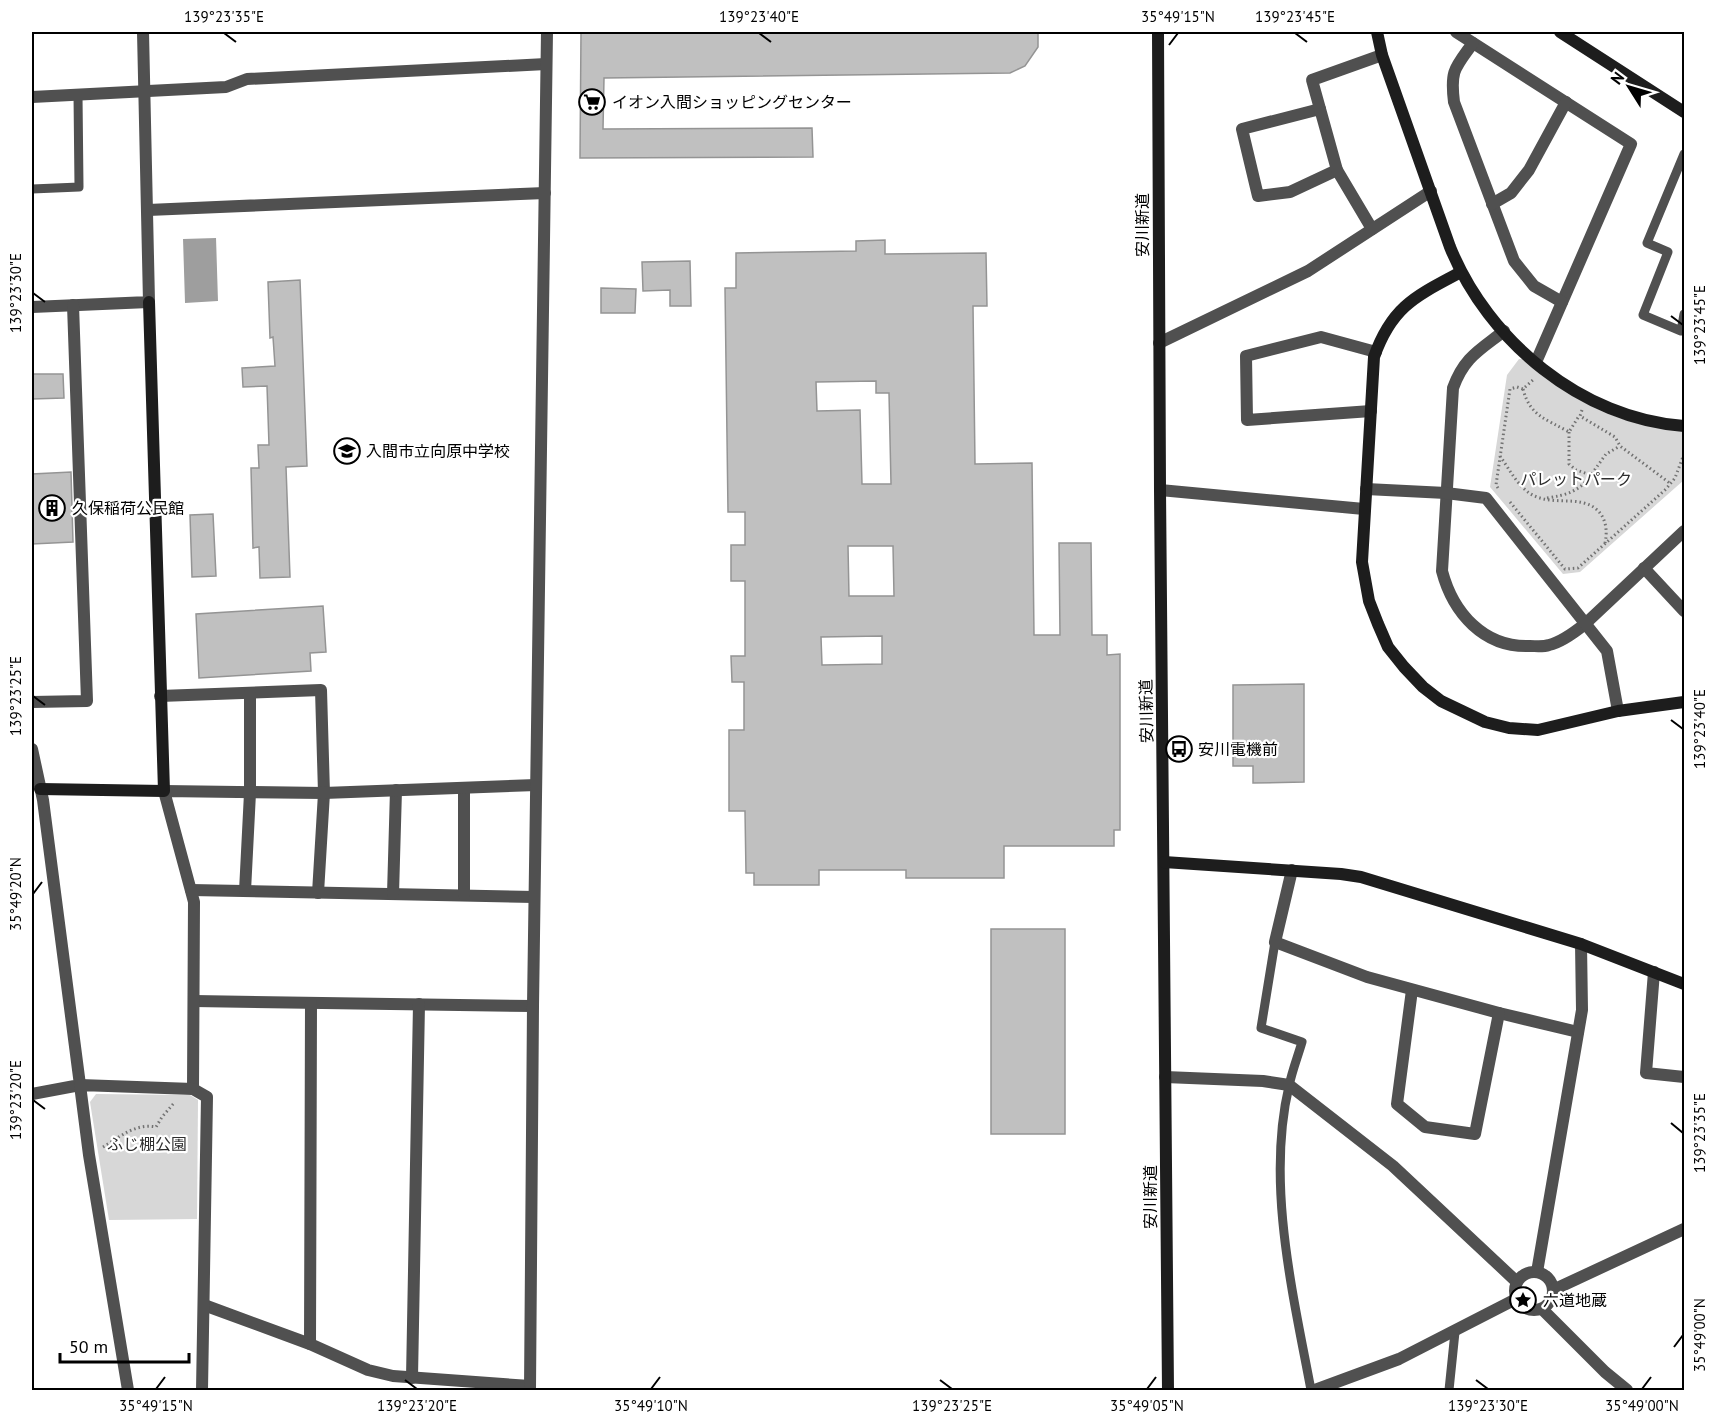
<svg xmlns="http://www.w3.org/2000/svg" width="1716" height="1422" viewBox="0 0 1716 1422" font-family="'PT Sans','Noto Sans JP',sans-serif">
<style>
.green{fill:#d7d7d7}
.water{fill:#9e9e9e}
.building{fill:#c0c0c0;stroke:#949494;stroke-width:1.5;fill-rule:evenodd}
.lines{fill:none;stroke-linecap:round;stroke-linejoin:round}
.path{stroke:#727272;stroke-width:3;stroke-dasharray:1.5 3;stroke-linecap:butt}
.lane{stroke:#505050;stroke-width:9}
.street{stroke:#505050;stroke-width:12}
.secondary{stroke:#1d1d1d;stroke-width:12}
.ticks{fill:none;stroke:#000;stroke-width:2}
.labels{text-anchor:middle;stroke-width:4.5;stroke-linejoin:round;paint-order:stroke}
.poi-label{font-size:16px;fill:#000;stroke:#fff;text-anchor:start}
.street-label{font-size:16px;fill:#000;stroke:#fff}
.park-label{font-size:16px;fill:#2e2e2e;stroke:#fff}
.neatline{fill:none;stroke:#000;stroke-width:2}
.ticks-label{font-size:15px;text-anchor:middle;fill:#000}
</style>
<rect width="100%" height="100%" fill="#fff"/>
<g class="green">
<path d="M1519,359H1524C1541,372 1559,386 1577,398C1610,419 1647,427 1684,431V480L1580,572L1563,574L1490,487L1507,375Z"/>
<polygon points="96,1094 190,1095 198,1100 197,1219 109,1220 90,1102"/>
</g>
<polygon class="water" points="216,238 218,301 185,303 183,239"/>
<g class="building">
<polygon points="581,32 1038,32 1038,47 1025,66 1010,73 604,78 603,129 812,128 813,157 580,158"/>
<path d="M885,240V254L986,253L987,306H973L975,464L1032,463L1034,635H1060L1059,543H1091L1092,635H1107V655L1120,654V830H1114V846H1004V878H906V870H819V885H754V873H746L745,811H729V730H744V682H732L731,656H745V581H731V545H745V512H728L725,288H736V253L856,251V241ZM876,381V393H889L891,484H862L860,410L817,411L816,382ZM848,546H893L894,596H849ZM882,636V664L822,665L821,637Z"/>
<polygon points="690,261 691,306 670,306 670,290 643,291 642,262"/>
<polygon points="300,280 307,466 286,467 290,577 260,578 259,547 253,548 251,468 259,468 258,445 269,445 267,386 243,387 242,368 275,366 273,337 270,338 268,282"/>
<polygon points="601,288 636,289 635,313 601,313"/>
<polygon points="32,374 63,374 64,398 32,399"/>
<polygon points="71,472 73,542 32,544 32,474"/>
<polygon points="213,514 216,576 192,577 190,515"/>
<polygon points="323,606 326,652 310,653 311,671 199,678 196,614"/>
<polygon points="1304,684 1304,782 1253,783 1253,766 1233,766 1233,685"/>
<rect x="991" y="929" width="74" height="205"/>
</g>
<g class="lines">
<g class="path">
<path d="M1523,389C1530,416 1546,419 1569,432L1579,416"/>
<polyline points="1582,410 1580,416 1615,437 1620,446 1671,484"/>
<polyline points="1569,432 1569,464 1576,470 1591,475 1606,454 1620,446"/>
<path d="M1500,456C1510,470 1520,491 1537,497C1553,503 1570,499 1584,503C1603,508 1609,525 1605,543"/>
<polyline points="1498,488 1496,485 1510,389 1517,387 1523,389 1535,378"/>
<path d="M1547,498C1566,495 1579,492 1591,475"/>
<polyline points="1510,502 1565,569 1578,568 1666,489 1675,478 1684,454"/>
<path d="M103,1147C120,1137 135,1123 156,1127L162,1117L174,1103"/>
</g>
<g class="lane">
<polyline points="1684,154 1647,243 1668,252 1643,315 1681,331 1684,314"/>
<polyline points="32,189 79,187 78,95"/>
<path d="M1275,942L1261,1028L1302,1042C1298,1056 1292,1071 1289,1086C1266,1183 1293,1294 1311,1390"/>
<polyline points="1449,1390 1455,1332"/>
</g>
<g class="street">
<polyline points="1456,32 1631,144 1536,362"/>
<path d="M1473,43C1455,68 1450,70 1454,102L1514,261L1534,286L1562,302"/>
<polyline points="32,97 226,87 247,79 546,64"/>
<polyline points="1320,109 1242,129 1258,196 1290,192 1337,170"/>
<polyline points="1492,204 1511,193 1529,170 1566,102"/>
<polyline points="148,210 545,193"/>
<polyline points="1372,229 1337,170 1312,80 1382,55"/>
<polyline points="32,307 149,302 143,32"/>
<path d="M1504,331C1480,350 1464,357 1453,388L1442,571C1453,613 1484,648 1530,646C1536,646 1543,647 1549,645C1562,642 1575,632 1585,624L1684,531"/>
<polyline points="1159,343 1308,271 1431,191"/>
<polyline points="1371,411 1247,420 1246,356 1321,337 1376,352"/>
<polyline points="1366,489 1446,493 1486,498 1607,651 1618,711"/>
<polyline points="1160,490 1364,509"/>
<polyline points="1644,568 1684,611"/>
<polyline points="160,696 321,690 324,793 318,893"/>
<polyline points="32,702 87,701 73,305"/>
<polyline points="32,749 43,800 80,1085 32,1094"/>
<polyline points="1292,870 1275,942 1367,977 1499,1013 1578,1032"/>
<polyline points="191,890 534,897"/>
<polyline points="245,891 250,793 250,693"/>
<polyline points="393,894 396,790"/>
<polyline points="464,895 464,788"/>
<polyline points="1654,972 1646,1073 1684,1077"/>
<polyline points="1412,990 1397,1104 1425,1127 1475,1134 1499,1013"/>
<polyline points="194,1001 533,1006"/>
<polyline points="1165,1077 1263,1081 1289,1085 1393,1166 1517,1282"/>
<polyline points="193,1089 194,902 164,791 324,793 536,785"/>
<circle cx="1534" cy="1291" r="19"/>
<polyline points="1537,1272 1582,1010 1581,944"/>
<polyline points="1553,1290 1684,1229"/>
<polyline points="204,1305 310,1344 368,1370 393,1376 530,1386"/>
<polyline points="1542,1309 1605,1372 1627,1390"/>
<polyline points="310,1344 311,1003"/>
<polyline points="412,1378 419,1004"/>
<polyline points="128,1390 89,1155 80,1085 193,1089 207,1097 202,1390"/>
<polyline points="530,1390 533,1006 547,32"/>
<polyline points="1315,1390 1399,1359 1516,1299"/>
</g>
<g class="secondary">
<polyline points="1158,32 1160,490 1168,1390"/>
<path d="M1377,32L1382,55L1450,247C1488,341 1582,419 1684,426"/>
<polyline points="1560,32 1684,112"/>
<path d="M1461,272C1416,296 1392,306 1374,357L1362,562L1369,601L1378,624L1388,647L1404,667L1423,687L1441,701L1485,722L1509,728L1538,730L1618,711L1684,702"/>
<polyline points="40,789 164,791 149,302"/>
<polyline points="1164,862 1341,874 1361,877 1581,944 1684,984"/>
</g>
</g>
<path class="ticks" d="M224,33L236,42M759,33L771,42M1295,33L1307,42M1169,45L1178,33M33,293L45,302M1671,316L1683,325M33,696L45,705M1671,720L1683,729M33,894L42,882M33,1100L45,1109M1671,1123L1683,1133M1674,1347L1683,1335M405,1380L417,1389M940,1380L952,1389M1476,1380L1488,1389M156,1389L165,1377M651,1389L660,1377M1147,1389L1156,1377M1642,1389L1651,1377"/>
<defs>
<g id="supermarket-ring" transform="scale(1.35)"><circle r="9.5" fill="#fff" stroke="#000" stroke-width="1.5"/><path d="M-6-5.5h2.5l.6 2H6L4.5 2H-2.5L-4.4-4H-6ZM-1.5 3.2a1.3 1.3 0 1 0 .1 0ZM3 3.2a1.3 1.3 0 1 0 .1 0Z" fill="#000"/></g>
<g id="school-ring" transform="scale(1.35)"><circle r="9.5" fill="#fff" stroke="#000" stroke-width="1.5"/><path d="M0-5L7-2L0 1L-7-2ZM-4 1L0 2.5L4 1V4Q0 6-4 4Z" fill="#000"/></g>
<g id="building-ring" transform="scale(1.35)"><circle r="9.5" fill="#fff" stroke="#000" stroke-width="1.5"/><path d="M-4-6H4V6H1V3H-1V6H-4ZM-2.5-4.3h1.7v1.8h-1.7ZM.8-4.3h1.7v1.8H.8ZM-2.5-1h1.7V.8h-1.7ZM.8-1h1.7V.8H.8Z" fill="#000"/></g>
<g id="bus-ring" transform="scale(1.35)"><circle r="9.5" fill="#fff" stroke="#000" stroke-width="1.5"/><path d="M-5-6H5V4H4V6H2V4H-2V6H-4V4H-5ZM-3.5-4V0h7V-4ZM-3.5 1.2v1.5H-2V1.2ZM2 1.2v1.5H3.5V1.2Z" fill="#000"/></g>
<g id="sight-ring" transform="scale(1.35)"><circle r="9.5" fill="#fff" stroke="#000" stroke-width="1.5"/><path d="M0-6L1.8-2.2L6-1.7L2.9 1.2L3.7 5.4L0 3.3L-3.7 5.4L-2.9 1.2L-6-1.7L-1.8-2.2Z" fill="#000"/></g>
</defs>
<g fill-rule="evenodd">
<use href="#supermarket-ring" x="592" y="102"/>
<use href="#school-ring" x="347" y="451"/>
<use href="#building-ring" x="52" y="508"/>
<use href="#bus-ring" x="1179" y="749"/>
<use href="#sight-ring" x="1523" y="1300"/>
</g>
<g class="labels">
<g class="poi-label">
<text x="612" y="108">イオン入間ショッピングセンター</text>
<text x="366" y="457">入間市立向原中学校</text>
<text x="72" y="514">久保稲荷公民館</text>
<text x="1198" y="755">安川電機前</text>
<text x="1543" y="1306">六道地蔵</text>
</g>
<g class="street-label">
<text transform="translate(1142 225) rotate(-90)" y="6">安川新道</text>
<text transform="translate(1146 711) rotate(-91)" y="6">安川新道</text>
<text transform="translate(1150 1197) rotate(-90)" y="6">安川新道</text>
</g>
<g class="park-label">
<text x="1576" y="485">パレットパーク</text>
<text x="147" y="1150">ふじ棚公園</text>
</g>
</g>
<rect width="1716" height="1422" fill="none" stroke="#ffffff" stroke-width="66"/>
<g transform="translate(1629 87) rotate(307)" stroke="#ffffff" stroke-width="4.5" paint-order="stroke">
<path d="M0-4.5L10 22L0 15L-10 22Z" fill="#000000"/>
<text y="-9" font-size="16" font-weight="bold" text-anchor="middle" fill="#000000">N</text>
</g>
<path d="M60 1353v9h129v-9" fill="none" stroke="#000000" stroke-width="3"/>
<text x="69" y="1353" font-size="18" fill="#000000" stroke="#ffffff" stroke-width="4.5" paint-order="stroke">50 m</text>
<rect x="33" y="33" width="1650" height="1356" class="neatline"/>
<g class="ticks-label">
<text x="224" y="22">139°23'35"E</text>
<text x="759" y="22">139°23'40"E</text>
<text x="1178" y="22">35°49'15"N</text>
<text x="1295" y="22">139°23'45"E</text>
<text transform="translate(16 293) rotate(-90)" y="5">139°23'30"E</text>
<text transform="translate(1700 325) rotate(-90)" y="5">139°23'45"E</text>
<text transform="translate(16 696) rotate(-90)" y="5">139°23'25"E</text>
<text transform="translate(1700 729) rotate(-90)" y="5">139°23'40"E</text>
<text transform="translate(16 894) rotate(-90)" y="5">35°49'20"N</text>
<text transform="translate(16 1100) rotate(-90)" y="5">139°23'20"E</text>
<text transform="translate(1700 1133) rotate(-90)" y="5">139°23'35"E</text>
<text transform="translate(1700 1335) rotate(-90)" y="5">35°49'00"N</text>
<text x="156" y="1411">35°49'15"N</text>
<text x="417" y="1411">139°23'20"E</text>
<text x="651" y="1411">35°49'10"N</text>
<text x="952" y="1411">139°23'25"E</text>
<text x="1147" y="1411">35°49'05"N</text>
<text x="1488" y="1411">139°23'30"E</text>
<text x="1642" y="1411">35°49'00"N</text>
</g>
</svg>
